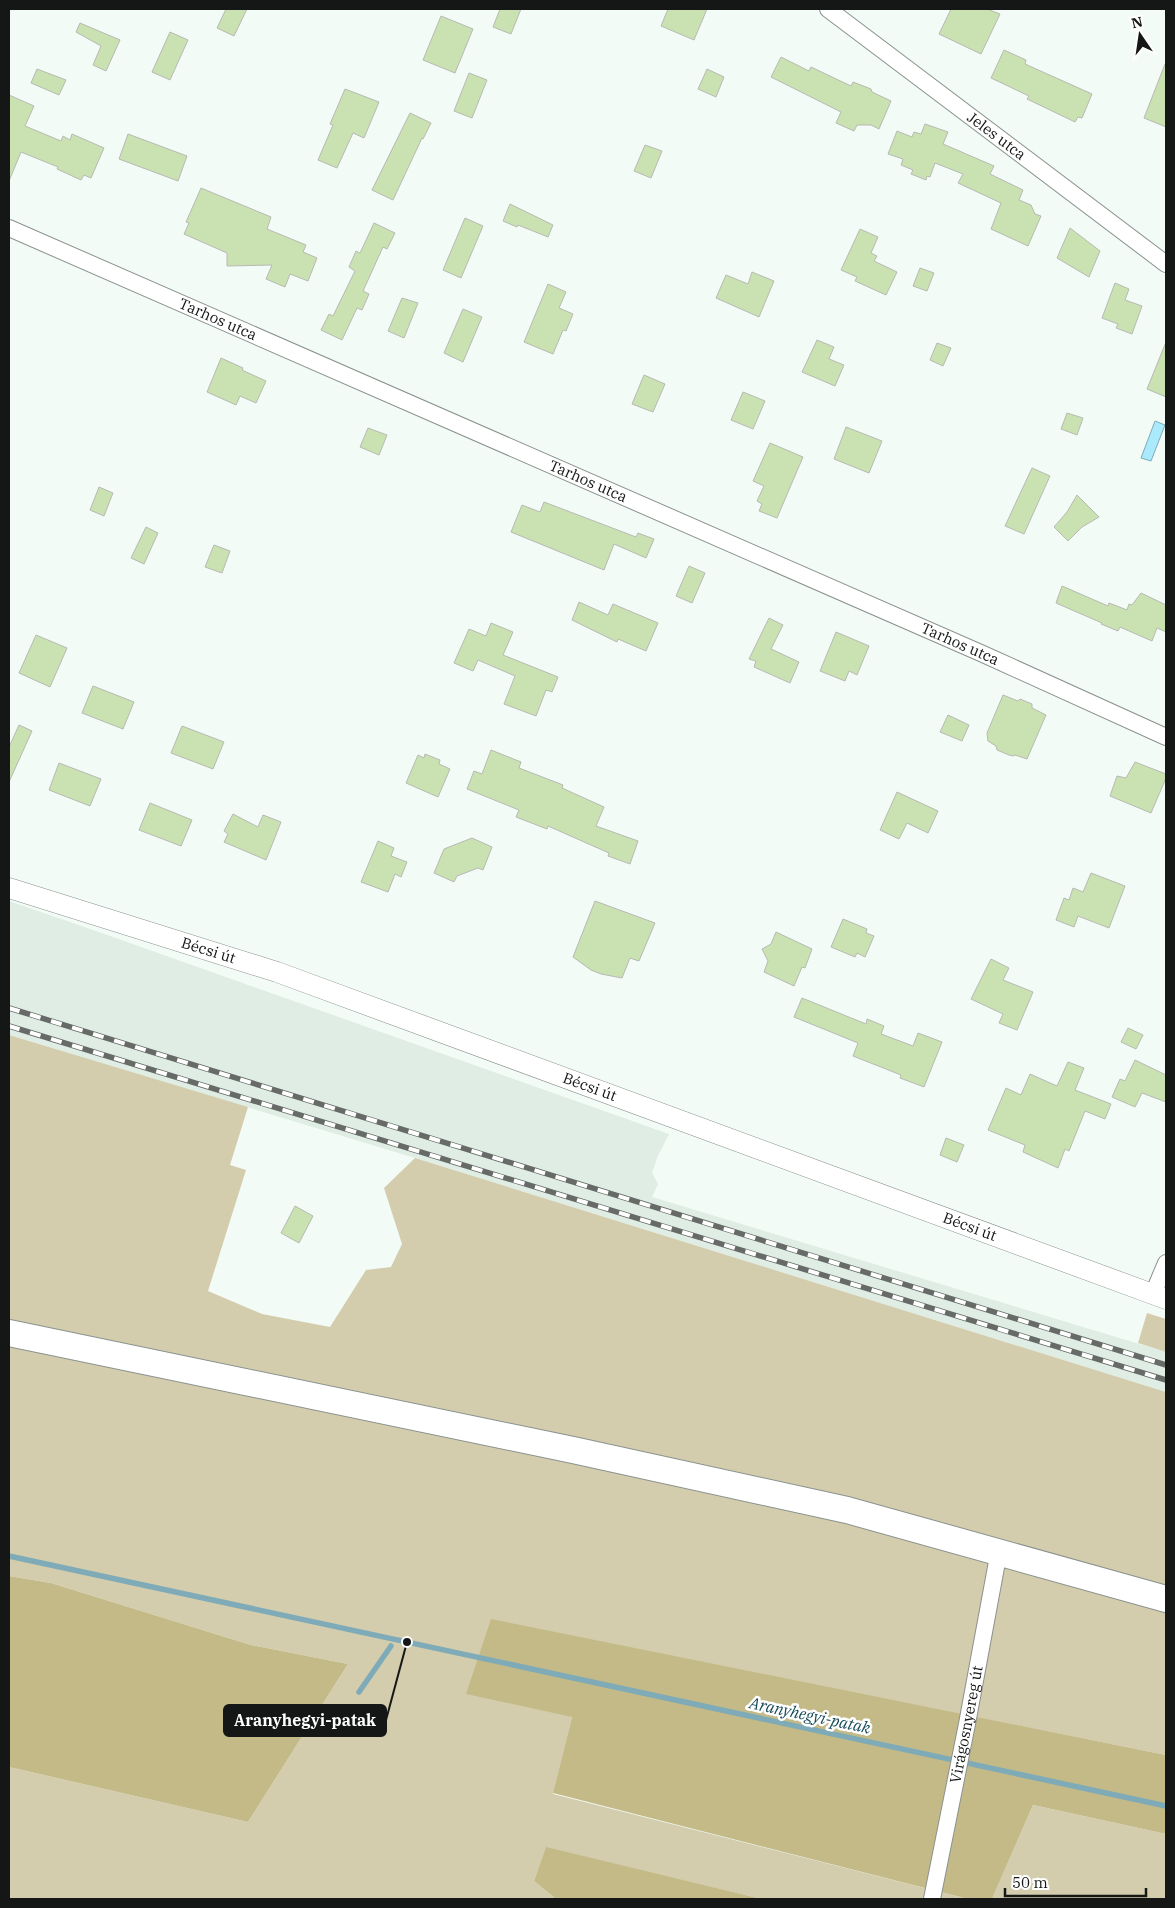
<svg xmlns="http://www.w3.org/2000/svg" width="1175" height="1908" viewBox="0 0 1175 1908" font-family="'IBM Plex Serif',serif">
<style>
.built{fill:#dfede4}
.green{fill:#d3cdad}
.forest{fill:#c4ba88}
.water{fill:#abeafd;stroke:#7eabb7}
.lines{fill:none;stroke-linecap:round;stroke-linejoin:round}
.stream{stroke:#7eabb7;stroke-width:5.5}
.building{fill:#cae1b1;stroke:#b7bab4}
.minor-casing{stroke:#8b928e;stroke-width:18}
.tertiary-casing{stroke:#8b928e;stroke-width:21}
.primary-casing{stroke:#8b928e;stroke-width:28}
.minor{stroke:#fff;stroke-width:16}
.tertiary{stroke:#fff;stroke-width:20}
.primary{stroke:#fff;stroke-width:26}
.rail-casing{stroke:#676b68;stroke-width:5.5}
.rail{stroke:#fff;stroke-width:4;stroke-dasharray:11;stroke-linecap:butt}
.labels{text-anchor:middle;stroke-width:5;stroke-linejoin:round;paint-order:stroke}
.street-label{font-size:15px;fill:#141715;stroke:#fff}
.water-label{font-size:16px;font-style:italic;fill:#144957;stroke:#fff}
.leader{fill:none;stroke:#141715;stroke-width:2}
.callout-dot{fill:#141715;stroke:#fff;stroke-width:2}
.callout{fill:#141715;stroke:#141715;stroke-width:2}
.callout-label{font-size:16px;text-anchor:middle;font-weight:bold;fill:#fff}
</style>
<rect width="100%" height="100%" fill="#f3fbf6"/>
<polygon class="built" points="9,901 96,931 669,1134 657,1158 652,1173 658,1184 652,1197 1166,1352 1166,1392 415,1158 9,1035"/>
<g class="green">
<polygon points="9,1035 248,1107 230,1165 246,1170 208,1291 262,1314 330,1327 366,1270 391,1267 402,1244 384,1188 415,1158 1166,1392 1166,1755 491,1620 572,1717 553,1794 968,1899 762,1899 546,1848 534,1881 556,1899 9,1899 9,1767 248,1822 348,1664 251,1645 51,1583 9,1576"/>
<polygon points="1147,1313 1166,1319 1166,1352 1138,1343"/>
<polygon points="1033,1805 1166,1834 1166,1899 992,1899"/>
</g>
<g class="forest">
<polygon points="9,1576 51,1583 251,1645 348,1664 248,1822 9,1767"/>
<polygon points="491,1619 1166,1755 1166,1834 1033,1805 992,1899 968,1899 553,1793 572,1717 466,1694"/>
<polygon points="546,1847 762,1899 556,1899 534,1881"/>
</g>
<polygon class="water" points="1155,421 1165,425 1151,461 1141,458"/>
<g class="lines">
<g class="stream">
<polyline points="9,1556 1166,1806"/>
<polyline points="359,1692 391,1646"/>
</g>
</g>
<g class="building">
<polygon points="226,9 247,9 234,36 217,28"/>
<polygon points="500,9 521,9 511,34 493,27"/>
<polygon points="668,9 707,9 694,40 661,26"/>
<polygon points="951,9 987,9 1000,14 981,54 939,34"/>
<polygon points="441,16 473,29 455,73 423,60"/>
<polygon points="80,23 120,40 106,71 93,65 101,46 76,32"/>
<polygon points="170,32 188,40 170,80 152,72"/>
<polygon points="1004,50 1026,60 1025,64 1092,94 1082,118 1078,117 1075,122 1027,99 1029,96 991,78"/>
<polygon points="781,57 809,71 811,67 851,86 853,82 871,89 872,92 891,101 879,129 871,125 857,125 854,131 836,123 841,112 771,77"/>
<polygon points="1165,64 1166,64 1166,127 1144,118"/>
<polygon points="37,69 66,80 59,95 31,83"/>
<polygon points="707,69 724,77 716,97 698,89"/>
<polygon points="469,73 487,80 472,118 454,111"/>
<polygon points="345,89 379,102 364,138 353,133 337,168 318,160 333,125 330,124"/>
<polygon points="9,95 34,106 25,126 61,141 63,136 70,140 72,134 104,148 91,178 84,175 81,180 57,169 58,167 21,152 9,181"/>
<polygon points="410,113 431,123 423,139 422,138 393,200 372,190"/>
<polygon points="925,124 948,132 943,144 994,166 990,174 1023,190 1019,200 1031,205 1035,214 1041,216 1028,246 991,229 1001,203 958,183 963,174 935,163 930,177 927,176 926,180 911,174 913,170 901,165 903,159 888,154 897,131 912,137 914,132 921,134"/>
<polygon points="128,134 187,156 178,181 119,159"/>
<polygon points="645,145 662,151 651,178 634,171"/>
<polygon points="201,188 271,217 267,229 306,245 303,252 317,258 308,281 290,274 285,287 266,279 272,265 227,266 227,253 184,234 189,223 186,222"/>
<polygon points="510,204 553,225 548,237 518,225 517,227 503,221"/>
<polygon points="465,218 483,226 461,278 443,270"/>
<polygon points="374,223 395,233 387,249 383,247 363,291 369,294 362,310 357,308 342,340 321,330 329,314 333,316 355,271 349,267 356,251 360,253"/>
<polygon points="1070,228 1100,251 1089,277 1057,258"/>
<polygon points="860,229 878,237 871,253 877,256 874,261 897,272 886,295 855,281 857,277 841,270"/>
<polygon points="920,268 934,273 927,291 913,286"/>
<polygon points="752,272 774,281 759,317 716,298 726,275 748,284"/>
<polygon points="1115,283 1129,289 1125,300 1142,306 1132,334 1116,328 1118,324 1102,318"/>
<polygon points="548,284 566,292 559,308 573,314 566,331 563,330 553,354 524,342"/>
<polygon points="402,298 418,303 404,338 388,331"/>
<polygon points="463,309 482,317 463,362 444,353"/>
<polygon points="817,340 834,347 829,359 844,365 835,386 802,372"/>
<polygon points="1166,342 1166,397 1147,389"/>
<polygon points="937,343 951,348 943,366 930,360"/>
<polygon points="221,358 243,368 242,370 266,381 256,403 240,396 236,405 207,392"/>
<polygon points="644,375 665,384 653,412 632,404"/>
<polygon points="743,392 765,401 753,429 731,420"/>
<polygon points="1067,413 1083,418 1077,435 1061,429"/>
<polygon points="846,427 882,441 869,473 834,459"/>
<polygon points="368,428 387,435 379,455 360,447"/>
<polygon points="770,443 803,457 777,518 759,511 762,504 757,501 764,486 753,481"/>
<polygon points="1032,468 1050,476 1024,534 1005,526"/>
<polygon points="99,487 113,493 104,516 90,510"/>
<polygon points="1077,495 1099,517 1082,527 1068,541 1054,527 1067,512"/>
<polygon points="544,502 636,537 638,533 654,539 646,558 614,544 604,570 511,532 522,505 540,512"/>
<polygon points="146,527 158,533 144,564 131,558"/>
<polygon points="214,545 230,551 222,573 205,567"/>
<polygon points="689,566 705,573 692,603 676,596"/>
<polygon points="1062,586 1108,606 1109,603 1127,610 1129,604 1132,605 1141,593 1166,605 1166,632 1157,628 1152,641 1120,627 1118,631 1101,624 1102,623 1056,603"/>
<polygon points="579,602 608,615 613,604 658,623 646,651 618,639 617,642 572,620"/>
<polygon points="769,618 783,625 771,649 799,662 790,683 754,667 756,661 749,659"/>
<polygon points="491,623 513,632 503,655 558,677 552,692 546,690 536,716 504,704 515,676 478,660 473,671 454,663 469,629 486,636"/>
<polygon points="836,632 869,646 857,675 849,671 845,681 820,671"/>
<polygon points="36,635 67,648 50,687 19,673"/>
<polygon points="93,686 134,702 123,729 82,713"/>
<polygon points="1003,695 1018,701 1020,699 1032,704 1032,708 1046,715 1027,759 1015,755 1013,756 1009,755 997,750 996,746 988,741 987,733"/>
<polygon points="948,715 969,725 962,741 940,732"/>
<polygon points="19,725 32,731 9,782 9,747"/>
<polygon points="182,726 224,742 213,769 171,753"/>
<polygon points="491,750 521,762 519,768 563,785 562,788 604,807 596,826 638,841 630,864 608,856 609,853 548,826 547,829 516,817 519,810 467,789 474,771 482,774"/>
<polygon points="425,754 440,760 439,764 450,769 438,797 406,783 418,755 424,758"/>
<polygon points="1135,762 1166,774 1166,778 1151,813 1110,796 1117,776 1126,778"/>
<polygon points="59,763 101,779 90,806 49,790"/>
<polygon points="897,792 938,811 928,833 907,823 899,839 880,830"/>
<polygon points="150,803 192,820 181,846 139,830"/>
<polygon points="233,814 258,827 263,815 281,822 266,860 224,842 228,834 224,831"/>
<polygon points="472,838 492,847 483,870 478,868 457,876 454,882 434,873 444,849"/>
<polygon points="378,841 394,848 391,856 407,862 401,877 395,874 388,892 361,882"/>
<polygon points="1091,873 1125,886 1109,928 1078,916 1074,927 1056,920 1064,898 1069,900 1073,888 1083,892"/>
<polygon points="595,901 655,923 639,961 630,958 622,978 601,974 591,970 573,957"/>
<polygon points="843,919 867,929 866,933 874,936 865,957 857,953 855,957 831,947"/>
<polygon points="776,932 812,949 805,968 802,967 794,986 764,972 768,961 762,949 771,944"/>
<polygon points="991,959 1009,968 1003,980 1033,992 1017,1030 999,1023 1003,1014 971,999"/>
<polygon points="802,998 866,1024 867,1019 884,1026 881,1034 913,1046 918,1033 942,1042 924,1087 900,1078 901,1075 853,1056 858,1043 794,1017"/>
<polygon points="1128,1028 1143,1035 1136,1049 1121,1042"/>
<polygon points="1135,1060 1166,1075 1166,1102 1142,1093 1135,1107 1112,1097 1120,1079 1125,1081"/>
<polygon points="1068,1062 1084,1068 1075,1090 1111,1104 1105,1119 1085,1111 1069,1151 1065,1149 1058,1168 1023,1152 1025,1145 988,1130 1006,1088 1021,1095 1030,1074 1057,1086"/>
<polygon points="946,1138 964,1145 957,1162 940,1155"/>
<polygon points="295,1206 313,1216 299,1243 281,1233"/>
</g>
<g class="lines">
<g class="minor-casing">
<g id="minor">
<path id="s1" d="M828,9L1166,264"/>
<path id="s2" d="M9,228L983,654L1166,737"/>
<polyline points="1153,1294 1166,1263"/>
<path id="s3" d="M932,1899L967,1724L999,1551"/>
</g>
</g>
<g class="tertiary-casing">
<g id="tertiary">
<path id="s4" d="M9,888L277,972L1166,1299"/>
</g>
</g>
<g class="primary-casing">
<polyline id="primary" points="9,1333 573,1450 847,1510 1166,1599"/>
</g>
<use href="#minor" class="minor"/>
<use href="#tertiary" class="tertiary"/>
<use href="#primary" class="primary"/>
<g class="rail-casing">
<g id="rail">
<polyline points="9,1008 1166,1365"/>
<polyline points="9,1026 1166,1380"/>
</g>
</g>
<use href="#rail" class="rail"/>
</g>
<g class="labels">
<g class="street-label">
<text dy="5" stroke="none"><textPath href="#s1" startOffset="211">Jeles utca</textPath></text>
<text dy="5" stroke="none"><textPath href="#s2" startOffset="228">Tarhos utca</textPath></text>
<text dy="5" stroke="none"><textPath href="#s2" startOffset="632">Tarhos utca</textPath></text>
<text dy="5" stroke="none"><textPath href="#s2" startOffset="1038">Tarhos utca</textPath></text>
<text dy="5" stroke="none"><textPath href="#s4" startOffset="209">Bécsi út</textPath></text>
<text dy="5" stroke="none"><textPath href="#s4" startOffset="614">Bécsi út</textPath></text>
<text dy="5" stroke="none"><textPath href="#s4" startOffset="1019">Bécsi út</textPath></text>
<text dy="5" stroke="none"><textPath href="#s3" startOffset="178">Virágosnyereg út</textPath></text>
</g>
<g class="water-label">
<text transform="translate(810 1715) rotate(12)" y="6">Aranyhegyi-patak</text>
</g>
</g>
<path class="leader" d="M407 1642L386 1720"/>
<circle class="callout-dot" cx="407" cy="1642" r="5"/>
<rect class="callout" x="224" y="1705" width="162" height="31" rx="5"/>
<g class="callout-label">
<text x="305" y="1726">Aranyhegyi-patak</text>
</g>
<rect width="1175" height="1908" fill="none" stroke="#141715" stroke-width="20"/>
<g transform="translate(1140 35) rotate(347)" stroke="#ffffff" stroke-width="4" paint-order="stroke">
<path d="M0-4L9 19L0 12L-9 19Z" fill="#141715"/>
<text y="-8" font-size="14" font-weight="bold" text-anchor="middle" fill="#141715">N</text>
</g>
<path d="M1005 1888v8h141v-8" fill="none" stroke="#141715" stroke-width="2.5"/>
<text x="1012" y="1888" font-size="15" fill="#141715" stroke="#ffffff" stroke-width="4" paint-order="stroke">50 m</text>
</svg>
